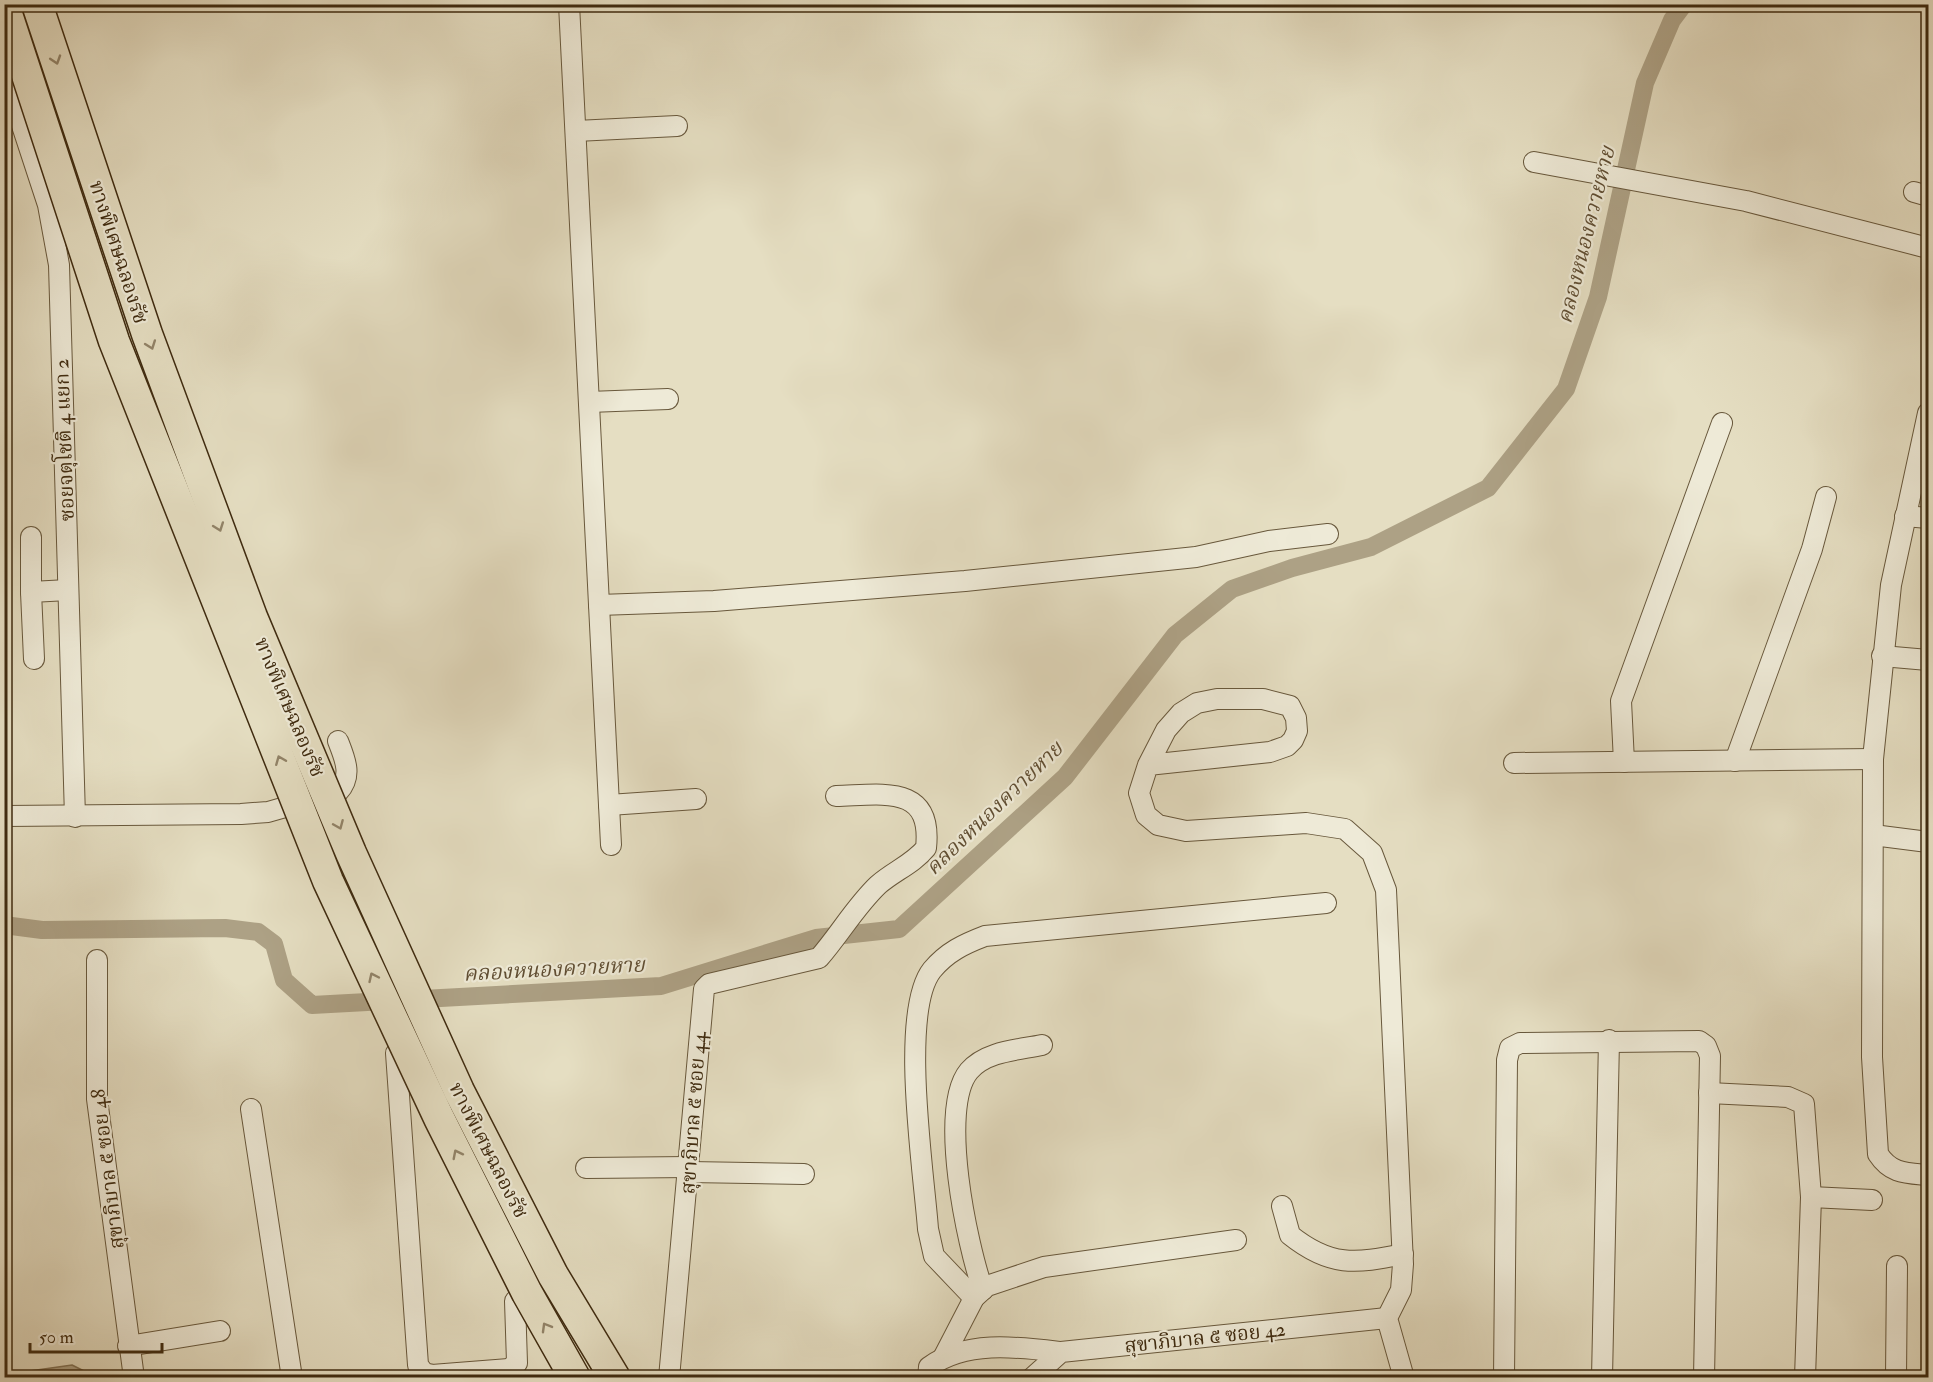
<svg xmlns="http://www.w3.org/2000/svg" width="1933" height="1382" viewBox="0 0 1933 1382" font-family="'IM FELL Double Pica','Noto Serif Thai',serif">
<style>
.water{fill:#ada185;stroke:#817256;stroke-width:1.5}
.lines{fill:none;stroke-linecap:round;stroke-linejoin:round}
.canal{stroke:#ada185;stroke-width:18}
.minor-casing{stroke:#68583c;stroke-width:22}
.minor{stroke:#eeead7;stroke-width:20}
.highway-bridge-casing{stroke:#3f2b10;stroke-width:33;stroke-linecap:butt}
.highway-bridge{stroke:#e5dec2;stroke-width:30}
.oneway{stroke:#928469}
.labels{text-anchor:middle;stroke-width:4.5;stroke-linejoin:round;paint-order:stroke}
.street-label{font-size:20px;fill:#3f2b10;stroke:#eeead7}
.water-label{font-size:21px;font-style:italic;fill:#604e33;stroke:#eeead7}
</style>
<rect width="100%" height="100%" fill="#e5dec2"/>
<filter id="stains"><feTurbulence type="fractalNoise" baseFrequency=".00333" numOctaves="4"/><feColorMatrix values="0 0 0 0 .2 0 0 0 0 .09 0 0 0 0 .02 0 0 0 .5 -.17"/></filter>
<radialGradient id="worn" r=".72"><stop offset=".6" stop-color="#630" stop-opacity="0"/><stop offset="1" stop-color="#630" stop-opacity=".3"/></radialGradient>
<polygon class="water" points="72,1365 96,1377 23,1377 30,1371"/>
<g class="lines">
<polyline class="canal" points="4,925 42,930 225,928 258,932 274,944 284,980 312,1005 661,986 816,938 899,929 1065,777 1175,635 1232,589 1292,568 1371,547 1488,488 1566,389 1598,297 1645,83 1672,20 1684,4"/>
<g class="minor-casing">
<g id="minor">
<polyline points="569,4 611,845"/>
<polyline points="4,71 48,205 59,265 75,817"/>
<polyline points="576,131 677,126"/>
<polyline points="1534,162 1746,201 1928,248"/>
<polyline points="1914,192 1928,196"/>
<polyline points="589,402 668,399"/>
<path d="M1928,413L1891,585L1873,759L1872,1057L1878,1154C1891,1174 1906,1173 1928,1175"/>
<polyline points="1905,516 1928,518"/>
<polyline points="31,537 31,592"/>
<polyline points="599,605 714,601 965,581 1196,557 1269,541 1328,534"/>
<polyline points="1882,656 1928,660"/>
<polyline points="34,659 31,592 68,590"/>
<polyline points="1735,761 1812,549 1826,497"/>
<polyline points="1624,762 1621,701 1722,423"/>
<polyline points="1514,763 1873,759"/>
<polyline points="1148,765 1270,752 1287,746 1293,740 1297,731 1296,718 1290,706 1263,699 1217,699 1197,703 1181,713 1166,730 1148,765 1139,793 1146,815 1158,825 1186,831 1306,823 1345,829 1372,853 1386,890 1403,1264 1401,1290 1387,1318 1404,1378"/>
<polyline points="609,805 696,799"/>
<path d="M4,816L241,814L268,812L338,792C353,776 345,759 338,741"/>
<polyline points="1873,835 1928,842"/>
<polyline points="97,960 97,1099 134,1378"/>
<polyline points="396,1053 418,1365 424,1373 432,1375 509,1369 517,1363 515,1301"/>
<polyline points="1709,1093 1788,1097 1804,1104 1811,1197 1805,1378"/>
<polyline points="251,1109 292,1378"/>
<polyline points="586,1168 690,1167"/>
<polyline points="689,1172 804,1174"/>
<polyline points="1811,1197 1872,1200"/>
<path d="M1282,1206L1290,1235C1330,1267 1355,1264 1403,1254"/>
<path d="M983,1290C967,1245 938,1108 969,1071C986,1051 1018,1050 1042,1045"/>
<path d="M974,1298L934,1256L928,1229C924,1173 899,1012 932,970C947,952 964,944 985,936L1326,903"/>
<polyline points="128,1346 220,1331"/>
<polyline points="944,1356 974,1298 987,1286 1044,1267 1236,1240"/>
<path d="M669,1378L704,989L709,984L819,958C840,934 855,907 878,885C894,871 913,864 926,848C933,783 881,795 836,796"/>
<path d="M928,1378L929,1367C966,1340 1018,1347 1061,1352"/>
<polyline points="1032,1378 1061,1352 1387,1318"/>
<polyline points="1504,1378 1507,1060 1510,1048 1520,1043 1699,1041 1706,1046 1710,1056 1704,1378"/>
<polyline points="1602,1378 1609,1040"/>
<polyline points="1896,1378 1897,1266"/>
</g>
</g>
<use href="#minor" class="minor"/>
<g class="highway-bridge-casing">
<g id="highway-bridge">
<polyline points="37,4 147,334 252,617 351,853 459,1091 553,1275 615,1378"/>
<polyline points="4,5 114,341 328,881 439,1118 527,1293 575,1378"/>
</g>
</g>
<use href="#highway-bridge" class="highway-bridge"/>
</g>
<defs><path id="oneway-chevron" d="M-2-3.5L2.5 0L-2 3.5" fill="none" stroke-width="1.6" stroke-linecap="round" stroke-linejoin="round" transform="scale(1.5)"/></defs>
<g class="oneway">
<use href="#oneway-chevron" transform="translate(56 60) rotate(72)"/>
<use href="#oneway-chevron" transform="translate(151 345) rotate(70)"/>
<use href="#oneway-chevron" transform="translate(219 527) rotate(70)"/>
<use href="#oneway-chevron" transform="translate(280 760) rotate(-112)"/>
<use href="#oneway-chevron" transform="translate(339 825) rotate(67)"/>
<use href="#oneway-chevron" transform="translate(373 977) rotate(-115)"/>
<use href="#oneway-chevron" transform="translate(457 1154) rotate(-117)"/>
<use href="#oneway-chevron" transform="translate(546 1327) rotate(-120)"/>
</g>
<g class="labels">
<g class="street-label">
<text transform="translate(119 252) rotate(72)" y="7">ทางพิเศษฉลองรัช</text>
<text transform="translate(64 440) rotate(-92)" y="7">ซอยจตุโชติ 4 แยก 2</text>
<text transform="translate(290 707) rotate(67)" y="7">ทางพิเศษฉลองรัช</text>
<text transform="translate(693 1113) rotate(-86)" y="7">สุขาภิบาล ๕ ซอย 44</text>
<text transform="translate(489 1150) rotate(63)" y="7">ทางพิเศษฉลองรัช</text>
<text transform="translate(107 1169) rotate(-97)" y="7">สุขาภิบาล ๕ ซอย 48</text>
<text transform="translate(1205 1337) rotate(-6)" y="7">สุขาภิบาล ๕ ซอย 42</text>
</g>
<g class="water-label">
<text transform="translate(1586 235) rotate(-76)" y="7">คลองหนองควายหาย</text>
<text transform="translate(994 808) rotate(-44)" y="7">คลองหนองควายหาย</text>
<text transform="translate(554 969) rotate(-3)" y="7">คลองหนองควายหาย</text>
</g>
</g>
<rect width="1933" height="1382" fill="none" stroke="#e5dec2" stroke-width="24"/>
<rect x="6" y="6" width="1921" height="1370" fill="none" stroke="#3f2b10" stroke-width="3"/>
<rect x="12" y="12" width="1909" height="1358" fill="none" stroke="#3f2b10" stroke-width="1.5"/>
<path d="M30 1343v9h132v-9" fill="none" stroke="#3f2b10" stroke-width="3"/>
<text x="39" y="1343" font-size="18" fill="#3f2b10" stroke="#eeead7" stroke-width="4.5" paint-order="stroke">50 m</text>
<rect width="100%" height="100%" filter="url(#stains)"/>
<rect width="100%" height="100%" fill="url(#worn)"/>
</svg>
